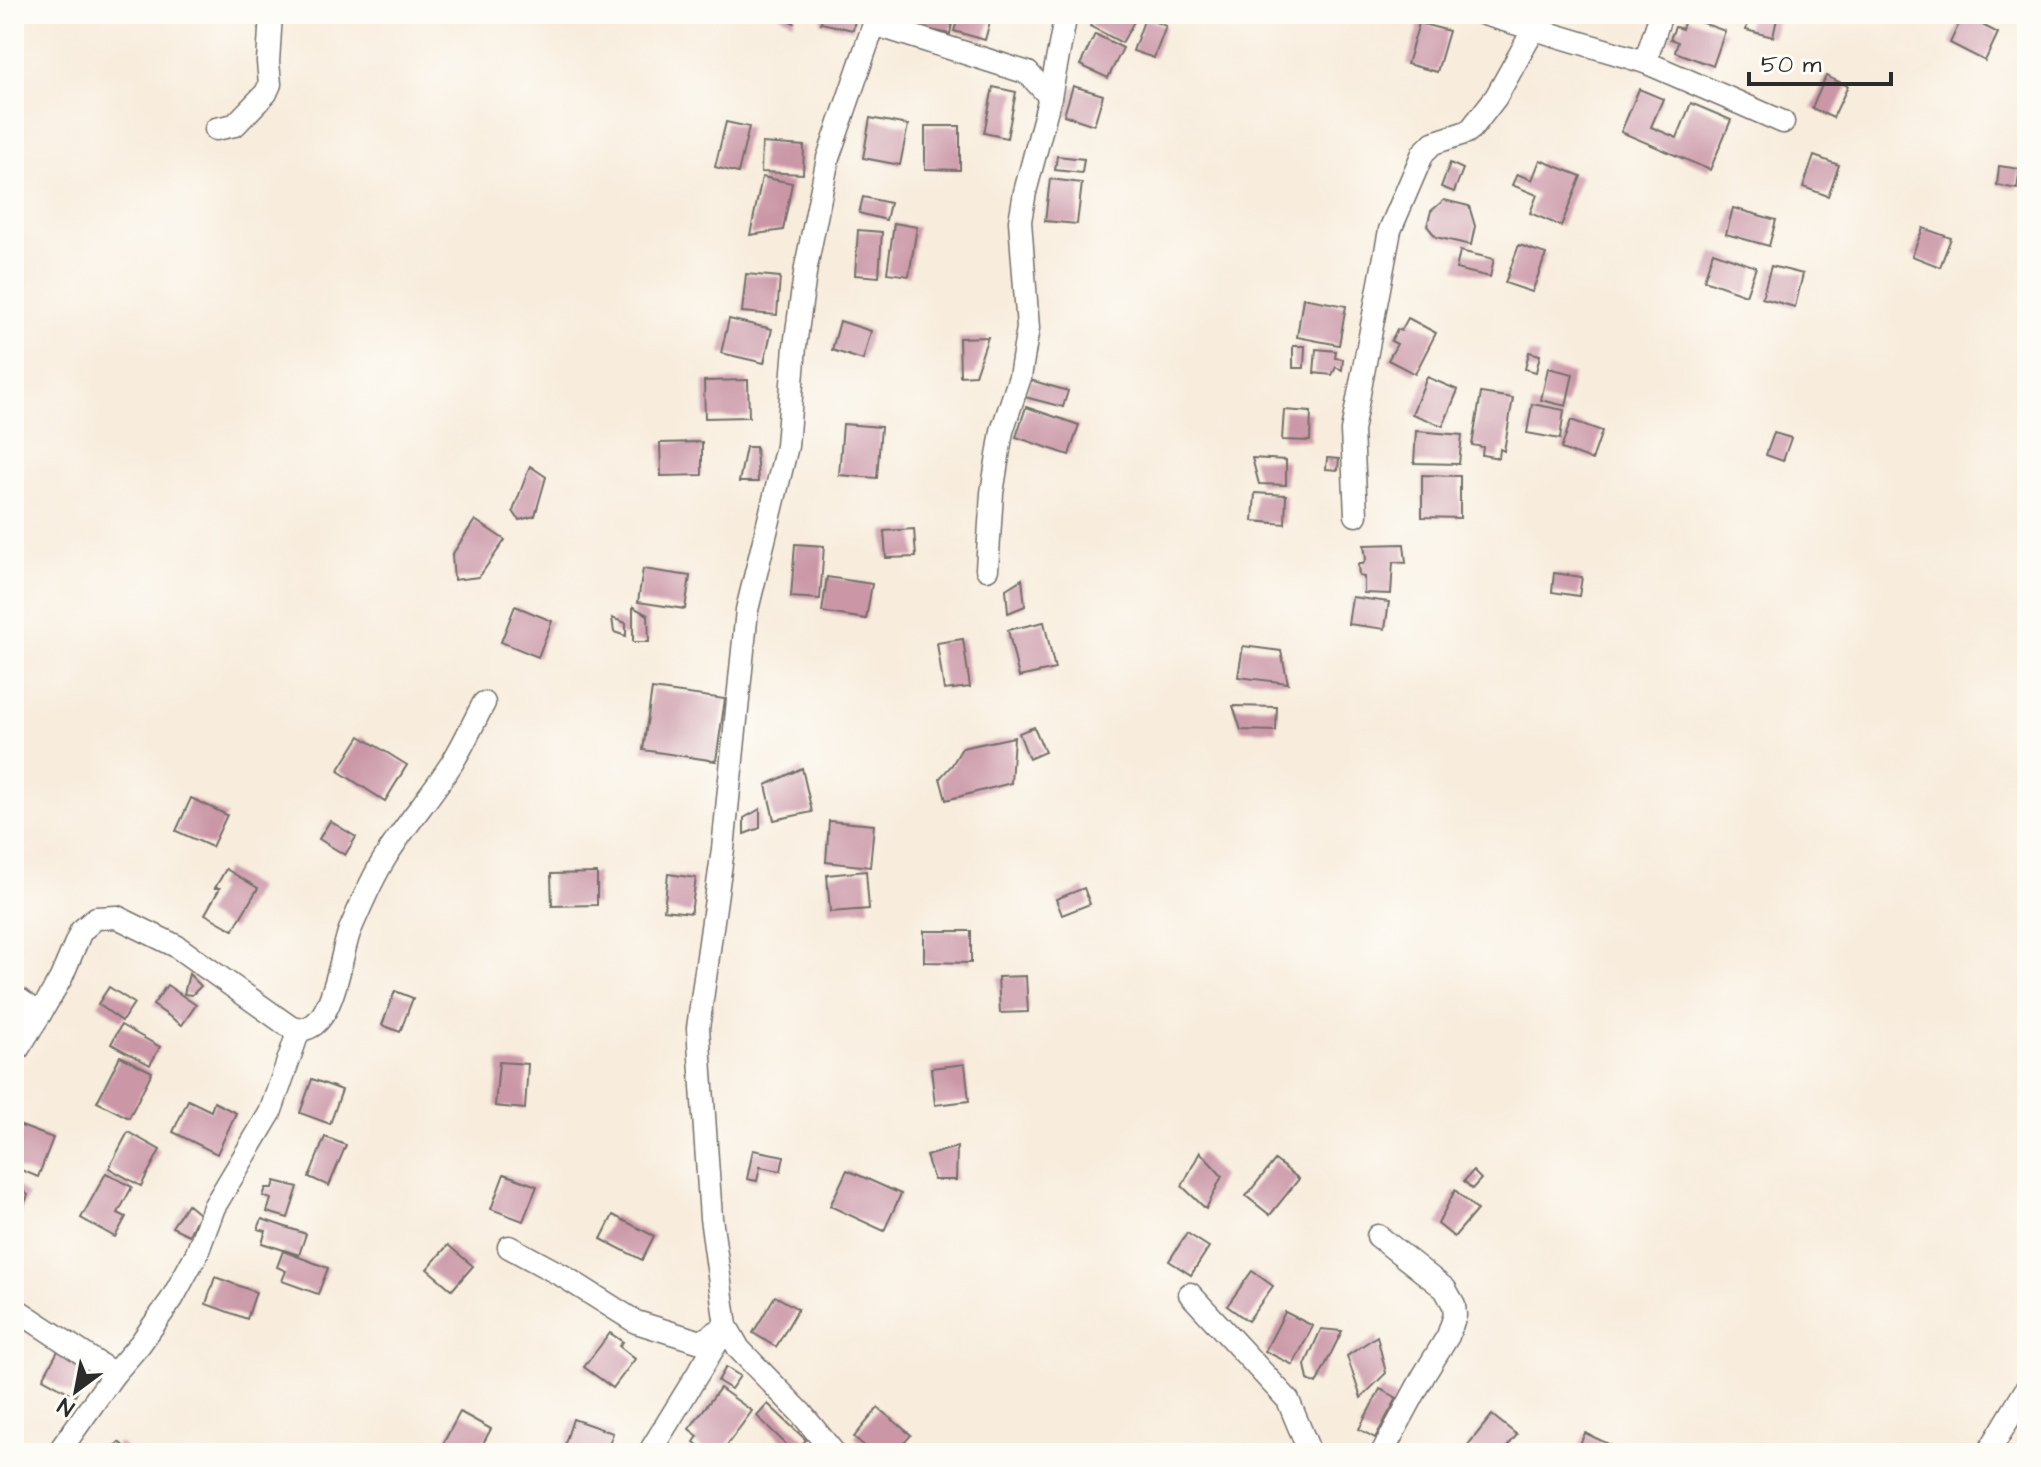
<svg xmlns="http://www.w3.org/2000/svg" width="2041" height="1467" viewBox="0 0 2041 1467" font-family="'Architects Daughter',sans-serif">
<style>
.building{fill:#cb97a7}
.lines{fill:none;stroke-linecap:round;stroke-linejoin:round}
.minor-casing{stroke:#736f69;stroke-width:25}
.minor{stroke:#fff;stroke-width:22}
</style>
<rect width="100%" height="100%" fill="#fdfcf7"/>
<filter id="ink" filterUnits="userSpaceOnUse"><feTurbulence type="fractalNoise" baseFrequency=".0125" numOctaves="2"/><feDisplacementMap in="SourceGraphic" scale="16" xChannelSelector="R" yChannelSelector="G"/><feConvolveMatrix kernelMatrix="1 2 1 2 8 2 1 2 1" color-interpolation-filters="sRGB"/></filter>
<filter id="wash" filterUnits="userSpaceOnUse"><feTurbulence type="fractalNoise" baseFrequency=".006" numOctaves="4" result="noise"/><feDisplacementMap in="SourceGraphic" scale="32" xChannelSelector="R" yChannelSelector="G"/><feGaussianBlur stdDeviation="1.8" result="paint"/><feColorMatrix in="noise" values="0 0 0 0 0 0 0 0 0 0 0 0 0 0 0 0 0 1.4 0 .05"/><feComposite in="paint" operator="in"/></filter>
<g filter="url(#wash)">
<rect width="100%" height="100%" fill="#f8ecdc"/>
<g id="blocks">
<g class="building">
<polygon points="777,14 796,14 794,23"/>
<polygon points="822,14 856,14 853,30 821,23"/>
<polygon points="896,14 954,14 950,34 911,26 911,21 895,19"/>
<polygon points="959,14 992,14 985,40 954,31"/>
<polygon points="1097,14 1129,14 1136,18 1122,43 1090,26"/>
<polygon points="1750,14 1778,14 1773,37 1746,30"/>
<polygon points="1963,15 1998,33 1985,61 1950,43"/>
<polygon points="1686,17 1725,31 1713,66 1675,52 1678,42 1670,39 1675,27 1682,29"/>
<polygon points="1145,18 1166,26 1154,58 1133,51"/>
<polygon points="1419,23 1449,31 1437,72 1407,64"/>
<polygon points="1095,34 1123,48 1108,78 1080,65"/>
<polygon points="1826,76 1848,86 1833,118 1812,108"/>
<polygon points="1073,86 1103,95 1094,125 1064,115"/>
<polygon points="993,87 1016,92 1007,138 984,133"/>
<polygon points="1639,89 1663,99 1651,127 1677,138 1691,103 1731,120 1710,170 1621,132"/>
<polygon points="870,118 908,125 900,165 863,158"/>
<polygon points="726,122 749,127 738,173 715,167"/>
<polygon points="925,126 960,126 960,170 925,169"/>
<polygon points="762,143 804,146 803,174 761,172"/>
<polygon points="1057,156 1084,159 1082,173 1055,170"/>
<polygon points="1814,156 1839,165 1828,196 1803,187"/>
<polygon points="1540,160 1581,176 1561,226 1530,213 1537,195 1512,185 1517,174 1532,180"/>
<polygon points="1450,163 1463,169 1454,192 1441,187"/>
<polygon points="1999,166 2020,169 2017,189 1997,185"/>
<polygon points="762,177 792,183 783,230 750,235"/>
<polygon points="1050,179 1082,183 1077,224 1045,221"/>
<polygon points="863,197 890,203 886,220 859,213"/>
<polygon points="1444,200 1469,206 1475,226 1471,245 1436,237 1427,226 1431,211"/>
<polygon points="1733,208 1776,220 1769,246 1726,234"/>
<polygon points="894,223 917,227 909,276 887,273"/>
<polygon points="1923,228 1951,238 1940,267 1912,256"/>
<polygon points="858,230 882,232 879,277 855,275"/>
<polygon points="1519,245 1546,254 1532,292 1505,283"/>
<polygon points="1460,251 1494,259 1490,277 1456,269"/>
<polygon points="1713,252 1756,267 1746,295 1704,280"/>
<polygon points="1771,266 1803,274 1795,307 1762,298"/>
<polygon points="746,274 780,277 777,315 742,312"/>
<polygon points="1303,298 1346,306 1339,345 1297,337"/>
<polygon points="1408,318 1436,333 1415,374 1388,360 1397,344 1391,341 1397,329 1401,331"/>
<polygon points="729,319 772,329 764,363 721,353"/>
<polygon points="840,321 871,331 863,360 832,350"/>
<polygon points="988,337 975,375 960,376 959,338"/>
<polygon points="1293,346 1305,346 1304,368 1293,368"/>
<polygon points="1316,349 1336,351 1335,358 1343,359 1342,370 1336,367 1332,375 1314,373"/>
<polygon points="1529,352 1540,355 1536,372 1525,369"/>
<polygon points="1548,368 1573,374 1566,406 1541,400"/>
<polygon points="1427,377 1458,390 1443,426 1412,414"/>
<polygon points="748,380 749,417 705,418 704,381"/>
<polygon points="1030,380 1068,391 1063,407 1025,397"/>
<polygon points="1481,393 1513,398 1504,451 1500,449 1499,458 1482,455 1483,447 1472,445"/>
<polygon points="1532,404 1564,410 1560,439 1527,433"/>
<polygon points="1026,407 1079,425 1069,455 1016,437"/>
<polygon points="1284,410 1311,412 1310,441 1282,440"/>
<polygon points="1571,420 1602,431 1592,460 1561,449"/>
<polygon points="843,424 881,427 877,478 839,475"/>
<polygon points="1416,431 1462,435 1459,464 1414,463"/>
<polygon points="1774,433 1791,438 1783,461 1766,455"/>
<polygon points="702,442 702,475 661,476 660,443"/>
<polygon points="746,447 756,447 758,482 739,482"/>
<polygon points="1252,458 1286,460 1286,485 1259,484"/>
<polygon points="1327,458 1339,459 1338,470 1326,469"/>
<polygon points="530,466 546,477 535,516 519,520 513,511"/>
<polygon points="1422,475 1460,476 1460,518 1422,517"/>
<polygon points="1255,493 1286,495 1285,524 1253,521"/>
<polygon points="475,520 505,540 479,577 454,580 452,555"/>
<polygon points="914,529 916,557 886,558 884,531"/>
<polygon points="795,544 824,546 820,599 791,597"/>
<polygon points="1404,544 1406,563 1393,562 1391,594 1364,593 1364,577 1359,576 1358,564 1363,564 1366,559 1364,545"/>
<polygon points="643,569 690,576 685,609 638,602"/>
<polygon points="1554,573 1582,577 1579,596 1552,592"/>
<polygon points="827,577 872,584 866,619 822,612"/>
<polygon points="1022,579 1025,606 1008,613 1006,589"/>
<polygon points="1352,597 1389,602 1385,629 1348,624"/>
<polygon points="515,606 552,621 538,657 501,642"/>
<polygon points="633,607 648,615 649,642 633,642"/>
<polygon points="612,618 626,623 626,636 614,632"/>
<polygon points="1044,622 1055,669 1019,677 1008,630"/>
<polygon points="963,639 970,687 944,690 937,643"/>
<polygon points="1243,646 1281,651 1288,683 1238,677"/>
<polygon points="652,689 725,699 716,761 643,750"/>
<polygon points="1233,706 1277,707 1276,731 1241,730"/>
<polygon points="1034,727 1045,752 1029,759 1019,733"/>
<polygon points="360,736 407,765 385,801 338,771"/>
<polygon points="1014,737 1011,783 946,800 940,778 952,765 962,748"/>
<polygon points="802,768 812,812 774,820 766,785"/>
<polygon points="191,798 227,815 212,847 176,831"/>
<polygon points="760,809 760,828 744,834 744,818"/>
<polygon points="330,821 356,837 345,855 319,839"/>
<polygon points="829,821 874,825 870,867 826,862"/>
<polygon points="226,869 258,888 233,930 205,914 220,888 215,888"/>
<polygon points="866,871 869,909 830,912 827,875"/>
<polygon points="597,873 597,905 552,906 551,874"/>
<polygon points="668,874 696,878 691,913 664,910"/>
<polygon points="1084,888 1090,904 1062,915 1056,899"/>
<polygon points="924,931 971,931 971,963 924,962"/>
<polygon points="189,974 201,986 192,995 184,994"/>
<polygon points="1026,976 1028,1012 1000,1013 998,977"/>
<polygon points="167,985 196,1005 182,1025 153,1005"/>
<polygon points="109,987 134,1003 122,1021 98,1004"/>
<polygon points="395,991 413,998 400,1032 382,1025"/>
<polygon points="121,1025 160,1047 150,1065 111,1044"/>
<polygon points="120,1056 152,1072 129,1118 97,1102"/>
<polygon points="499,1062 528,1064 525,1109 495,1106"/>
<polygon points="965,1064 969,1101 935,1105 931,1068"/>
<polygon points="312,1079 342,1090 330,1124 300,1113"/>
<polygon points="188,1100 211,1111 214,1102 236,1113 217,1154 173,1132"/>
<polygon points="16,1124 53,1138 38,1177 14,1167 14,1130"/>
<polygon points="128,1132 160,1150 141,1186 109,1168"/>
<polygon points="325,1137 346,1145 329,1186 309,1177"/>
<polygon points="957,1147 956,1180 934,1180 926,1156"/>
<polygon points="753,1150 784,1156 781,1171 760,1167 757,1181 747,1179"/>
<polygon points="1200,1152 1222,1176 1206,1209 1182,1186"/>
<polygon points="1275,1160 1299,1179 1270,1215 1246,1196"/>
<polygon points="847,1170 901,1194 884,1231 830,1206"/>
<polygon points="1473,1171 1481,1179 1472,1189 1464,1181"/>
<polygon points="106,1173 132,1187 118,1213 126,1217 115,1237 81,1218"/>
<polygon points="504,1174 537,1186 523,1221 491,1209"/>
<polygon points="275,1181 298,1187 288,1218 267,1212 271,1199 263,1196 266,1188 273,1188"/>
<polygon points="14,1183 28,1195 14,1228"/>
<polygon points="1455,1190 1477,1210 1454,1237 1438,1224"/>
<polygon points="187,1204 199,1214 189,1235 172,1227"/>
<polygon points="613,1215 654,1236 642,1260 601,1239"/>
<polygon points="262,1219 306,1234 299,1255 262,1243 266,1231 258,1229"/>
<polygon points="1187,1233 1209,1247 1191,1275 1169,1261"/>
<polygon points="448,1245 473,1266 452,1290 427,1269"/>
<polygon points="283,1251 328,1268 318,1294 282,1281 286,1271 277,1267"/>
<polygon points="1252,1271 1273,1286 1248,1321 1227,1306"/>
<polygon points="215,1277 256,1292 247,1319 206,1304"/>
<polygon points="775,1296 798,1309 776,1347 753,1333"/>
<polygon points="1285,1312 1313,1326 1293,1365 1265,1351"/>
<polygon points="1321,1329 1342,1331 1316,1384 1308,1380 1305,1365"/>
<polygon points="610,1333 623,1342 619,1346 635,1359 613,1388 584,1367"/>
<polygon points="1377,1336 1386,1373 1361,1398 1347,1356"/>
<polygon points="59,1349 91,1367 75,1396 43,1378"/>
<polygon points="726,1367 740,1376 731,1389 718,1381"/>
<polygon points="720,1388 752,1411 721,1453 713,1449 708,1453 694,1442 698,1436 689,1429"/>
<polygon points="1380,1389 1397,1398 1375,1438 1359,1429"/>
<polygon points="768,1404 806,1440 794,1452 757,1416"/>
<polygon points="878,1408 911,1435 896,1453 873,1453 854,1437"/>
<polygon points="460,1412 491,1429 478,1453 438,1453"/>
<polygon points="1492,1415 1517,1435 1502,1453 1476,1453 1467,1446"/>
<polygon points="573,1419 613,1433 606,1453 562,1453"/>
<polygon points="1585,1433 1619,1449 1617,1453 1576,1453"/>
<polygon points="119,1442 131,1453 108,1453"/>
</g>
</g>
</g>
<g filter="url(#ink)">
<use href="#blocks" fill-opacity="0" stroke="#736f69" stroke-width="2"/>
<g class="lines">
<g class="minor-casing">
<g id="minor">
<polyline points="1484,14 1645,62 1783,122"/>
<polyline points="874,24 1028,73 1050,97"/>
<polyline points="1645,62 1661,14"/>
<polyline points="216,129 235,125 266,93 270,84 268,62 271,14"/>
<polyline points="1356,515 1352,431 1390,230 1423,153 1433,143 1467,132 1472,128 1496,97 1534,29"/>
<polyline points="987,569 992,493 1002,431 1020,377 1028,328 1020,221 1025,192 1050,97 1066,14"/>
<path d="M14,996L40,1014L61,978L81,931L96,918L117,917L176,946L290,1027C333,1044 339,957 350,930C360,907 371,880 385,858C405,825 431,796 452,763C464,744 473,723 484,703"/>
<polyline points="14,1055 40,1014"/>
<polyline points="1378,1236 1445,1289 1454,1305 1455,1315 1448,1336 1424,1375 1382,1453"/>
<polyline points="509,1247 563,1276 636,1322 701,1342 726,1326"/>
<polyline points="1190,1294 1288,1400 1310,1453"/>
<polyline points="14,1308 114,1374"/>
<polyline points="58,1453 114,1374 140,1344 172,1299 197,1253 214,1207 270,1113 299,1030"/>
<polyline points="649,1453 724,1331"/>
<polyline points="834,1453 801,1413 739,1349 726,1326 711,1218 698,1028 723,849 747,610 787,446 795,346 806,267 828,158 874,24 875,14"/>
<polyline points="1988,1453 2027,1388"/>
</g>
</g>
<use href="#minor" class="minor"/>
</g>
</g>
<rect width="2041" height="1467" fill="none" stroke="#fdfcf7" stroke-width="48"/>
<g transform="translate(76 1391) rotate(212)" stroke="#fdfcf7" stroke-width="6" paint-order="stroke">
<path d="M0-6L14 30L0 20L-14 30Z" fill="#2b2b2b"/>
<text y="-12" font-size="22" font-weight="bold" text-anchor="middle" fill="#2b2b2b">N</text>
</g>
<path d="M1749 72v12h142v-12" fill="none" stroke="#2b2b2b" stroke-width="4"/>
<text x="1761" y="72" font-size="24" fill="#2b2b2b" stroke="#fdfcf7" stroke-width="6" paint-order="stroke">50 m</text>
</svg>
